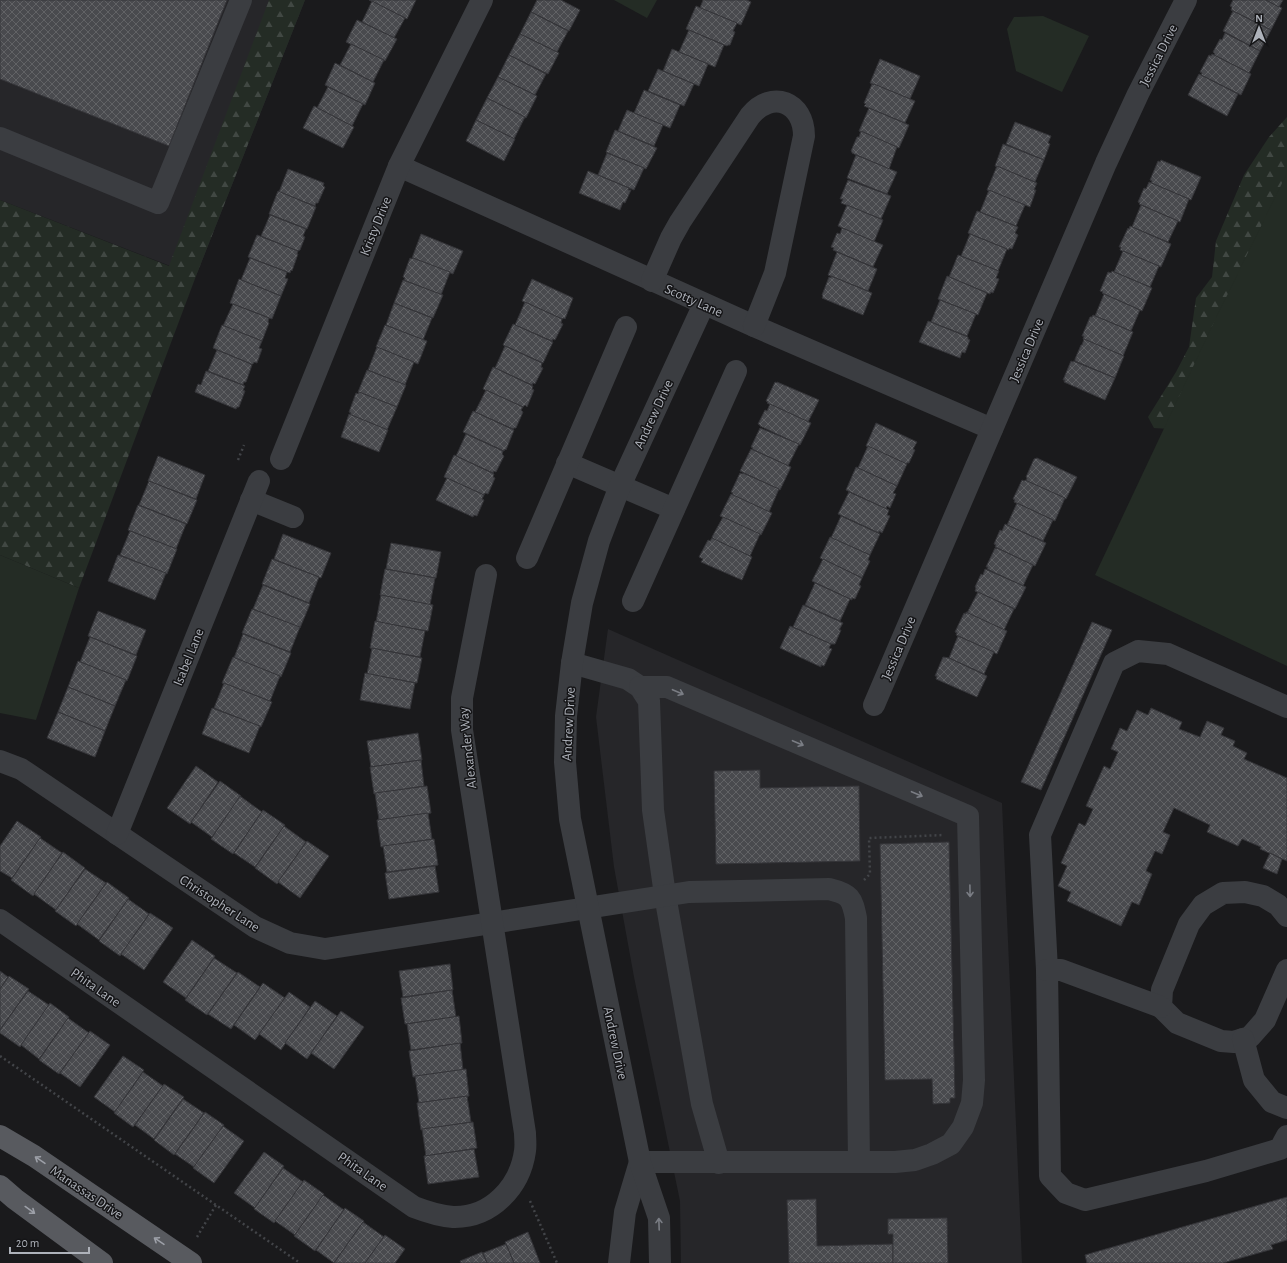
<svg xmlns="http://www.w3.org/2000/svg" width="1287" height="1263" viewBox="0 0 1287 1263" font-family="'Alegreya Sans',sans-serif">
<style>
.built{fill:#262629}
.forest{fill:url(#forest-firs)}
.park{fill:#242c25}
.building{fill:url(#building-cross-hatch);stroke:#343438}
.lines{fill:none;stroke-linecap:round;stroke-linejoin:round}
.path{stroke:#424448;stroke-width:2.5;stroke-dasharray:2 3;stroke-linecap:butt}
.minor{stroke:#3b3d41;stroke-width:22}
.major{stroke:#585a5f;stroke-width:22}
.oneway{stroke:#7a7d84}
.oneway2{stroke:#9da0a8}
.labels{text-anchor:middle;stroke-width:3;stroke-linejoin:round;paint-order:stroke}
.street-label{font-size:14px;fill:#aeb2ba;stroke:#151517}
</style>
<defs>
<pattern id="forest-firs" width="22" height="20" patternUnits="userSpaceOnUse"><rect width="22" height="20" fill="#242c25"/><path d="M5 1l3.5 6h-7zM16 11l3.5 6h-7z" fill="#414843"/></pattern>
<pattern id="building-cross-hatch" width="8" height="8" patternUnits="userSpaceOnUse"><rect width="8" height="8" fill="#494a4e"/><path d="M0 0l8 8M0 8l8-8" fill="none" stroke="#616265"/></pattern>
</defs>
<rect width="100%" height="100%" fill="#1a1a1c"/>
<g class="built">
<polygon points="0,0 305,0 196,276 0,200"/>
<polygon points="608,629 1002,803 1022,1263 681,1263 680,1201 634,977 614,867 596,717"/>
</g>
<g class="forest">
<polygon points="269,0 305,0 196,276 79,588 0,555 0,200 169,266"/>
<polygon points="1287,117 1287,191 1170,429 1154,428 1148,417 1176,372 1189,347 1196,298 1212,277 1216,241 1244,175 1269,137"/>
</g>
<g class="park">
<polygon points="614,0 657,0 647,18"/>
<polygon points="1043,16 1089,36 1062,92 1016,71 1007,29 1014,17"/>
<polygon points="1287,173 1287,666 1095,575 1215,320"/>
<polygon points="0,555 79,588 36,720 0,713"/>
</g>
<g class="building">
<polygon points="0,0 227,0 169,146 0,79"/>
<polygon points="369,0 416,0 407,19"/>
<polygon points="537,0 561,0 580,10 569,31 531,12"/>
<polygon points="703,0 747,0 751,2 741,25 700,8"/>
<polygon points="1233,0 1266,0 1282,8 1271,30 1231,10 1232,7 1230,6"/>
<polygon points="1266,0 1283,0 1279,7"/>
<polygon points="372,1 405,18 394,38 362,22"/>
<polygon points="696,6 737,23 733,31 735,32 730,45 728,45 727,46 686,29"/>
<polygon points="1233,11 1271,30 1260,51 1223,31"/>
<polygon points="531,12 568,31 557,52 520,34"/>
<polygon points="357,20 397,39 385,61 346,42"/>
<polygon points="689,30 724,45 715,67 679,52"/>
<polygon points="1225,33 1260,51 1249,73 1214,55 1215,54 1213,52 1220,39 1222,40"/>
<polygon points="520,34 559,53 548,74 509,55"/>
<polygon points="351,44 384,60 373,82 340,65"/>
<polygon points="672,49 708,64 699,86 663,71"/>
<polygon points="1212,54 1251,74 1241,95 1201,75 1202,73 1200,72 1209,55 1211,56"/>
<polygon points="509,55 546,74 535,95 498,77"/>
<polygon points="880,59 920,76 910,99 870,83"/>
<polygon points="335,63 375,83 365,105 325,85"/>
<polygon points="658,69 694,84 684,106 648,91"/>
<polygon points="1199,74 1238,94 1227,116 1188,95"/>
<polygon points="498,77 537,96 526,118 487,98"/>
<polygon points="872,84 873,85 874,84 915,101 905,123 864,106 866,104 864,103"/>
<polygon points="328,87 363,104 352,126 317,108"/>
<polygon points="644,90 680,105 670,128 634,113"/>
<polygon points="487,98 525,117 514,139 476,120"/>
<polygon points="314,106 354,127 343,148 303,128"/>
<polygon points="869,108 909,125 899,148 859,131"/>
<polygon points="627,110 663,125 654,146 618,131"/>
<polygon points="476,120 515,139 504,161 466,141"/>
<polygon points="1015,122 1051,136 1048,143 1050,144 1044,160 1006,144"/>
<polygon points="615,130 657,148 646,169 606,152"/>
<polygon points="861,131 897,147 889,169 852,153 852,152 851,151 857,137 859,137"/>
<polygon points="1003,144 1044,160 1035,182 995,166"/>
<polygon points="607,153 644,168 634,190 598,175"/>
<polygon points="856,155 897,172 887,194 847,178"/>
<polygon points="1161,160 1201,177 1191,200 1151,183 1152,181 1150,180 1158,161 1160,162"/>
<polygon points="997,166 1037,183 1034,190 1036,190 1030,207 987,190"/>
<polygon points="288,169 324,183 323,186 325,187 318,203 316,203 315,206 279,192"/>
<polygon points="588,171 629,188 628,190 631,190 625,203 623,202 620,210 579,193"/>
<polygon points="848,180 891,196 881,219 841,203 843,199 840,199"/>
<polygon points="1149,182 1189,199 1180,222 1139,204 1140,203 1138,202 1144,188 1146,189"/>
<polygon points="989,190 1025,205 1016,226 980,212"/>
<polygon points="278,191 316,207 307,229 269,214"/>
<polygon points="847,205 883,220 874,242 838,226"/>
<polygon points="1141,205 1178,221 1168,242 1132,227"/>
<polygon points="977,211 1018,227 1015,233 1018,235 1012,249 1009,248 1009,250 968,233"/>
<polygon points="270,215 306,229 303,236 305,237 300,250 297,251 261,236"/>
<polygon points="1130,226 1171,244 1161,267 1120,250 1121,247 1119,247 1128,228 1129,229"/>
<polygon points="842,228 883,245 873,267 833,250 834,248 831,247 837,233 840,234"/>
<polygon points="421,234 463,251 453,274 412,258"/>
<polygon points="970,234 1007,249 998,271 961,256"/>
<polygon points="257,235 298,251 297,254 298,254 292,271 291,270 290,273 248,257"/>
<polygon points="1123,251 1159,266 1150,287 1114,272"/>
<polygon points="837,252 877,269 868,291 828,275"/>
<polygon points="958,255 999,271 996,278 999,279 993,293 991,292 990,294 949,277"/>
<polygon points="250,258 287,272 285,278 288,279 281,296 241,280"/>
<polygon points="410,258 412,259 413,258 450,272 441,295 404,280 405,278 403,277"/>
<polygon points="1112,271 1152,288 1142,311 1102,293 1103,292 1100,291 1108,272 1111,273"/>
<polygon points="831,276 872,293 863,315 822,298 823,296 822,295 829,277 831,278"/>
<polygon points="947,276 987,293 978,315 938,299"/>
<polygon points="239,279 281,296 272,319 230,303"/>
<polygon points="532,279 573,298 565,319 564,318 562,319 522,301"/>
<polygon points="403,280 443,295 433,318 394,303"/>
<polygon points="1104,294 1140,310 1131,331 1095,316"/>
<polygon points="940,300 976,314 967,336 931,322"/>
<polygon points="525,302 562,319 561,323 563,324 555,340 553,339 552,341 515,325"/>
<polygon points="394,303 432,318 423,340 386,325"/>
<polygon points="233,304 269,318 268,322 269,323 262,341 223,326"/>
<polygon points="1093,315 1133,332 1123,356 1083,339 1084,336 1082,336 1090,317 1092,317"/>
<polygon points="928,321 968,337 968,339 970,340 965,353 962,352 960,358 919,342"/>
<polygon points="513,324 553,342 543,363 503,345"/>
<polygon points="222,325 262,341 259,348 262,349 257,363 254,362 253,364 251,364 213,348"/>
<polygon points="385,325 427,341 418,364 376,347"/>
<polygon points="1084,339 1124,356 1115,378 1075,361 1075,359 1081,345 1082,345"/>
<polygon points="505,346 542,363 541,367 543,368 535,384 533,383 532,385 495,368"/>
<polygon points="377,347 414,362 405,385 368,370"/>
<polygon points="217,350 251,364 251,365 252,365 246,382 244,382 243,385 208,371"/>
<polygon points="1071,361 1073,362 1073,361 1115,378 1105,400 1064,382 1065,380 1063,380"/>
<polygon points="493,367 533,386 532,389 534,390 527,407 525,405 523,407 483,389"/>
<polygon points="367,370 406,385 397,407 358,392"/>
<polygon points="206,371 245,386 243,390 245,391 239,407 237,407 236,409 195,392 198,384 201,385"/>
<polygon points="775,382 777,383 777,382 819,400 808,422 767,403 768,402 766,401"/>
<polygon points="486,390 523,407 521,410 523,412 516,428 514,428 513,429 475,412"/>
<polygon points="359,392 397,407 387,430 350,415 351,413 349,412 356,393 358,394"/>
<polygon points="770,404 811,423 800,445 760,426 760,425 758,424 765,410 767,411"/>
<polygon points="473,411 514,430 506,450 505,449 504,451 463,432"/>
<polygon points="349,414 388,430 379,452 341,437"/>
<polygon points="876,423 917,442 913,449 915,450 909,463 907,463 906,464 866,446"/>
<polygon points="760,428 799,444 788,466 752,449 753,448 751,447"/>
<polygon points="466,434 503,451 502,454 504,456 496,472 494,471 493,473 456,456"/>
<polygon points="868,446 907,464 897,486 858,468"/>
<polygon points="751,449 791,467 780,490 740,471"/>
<polygon points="454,455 494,474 493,477 495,478 488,494 485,493 484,495 444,477"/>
<polygon points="158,456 205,475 196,499 148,481"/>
<polygon points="1037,458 1077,477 1066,499 1026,481 1027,478 1026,477 1034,459"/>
<polygon points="856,467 897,486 893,493 896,494 890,508 887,506 886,509 846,490"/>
<polygon points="740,473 742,474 743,473 779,489 769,512 732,495 733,493 731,492"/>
<polygon points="447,478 484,495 482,499 484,500 477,516 474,515 473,517 436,500"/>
<polygon points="1022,480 1024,481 1025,480 1065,498 1055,521 1014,502 1015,500 1013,499"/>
<polygon points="149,481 197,500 187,524 139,505"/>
<polygon points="849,492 889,510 887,515 890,516 882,533 879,531 879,533 838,514"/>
<polygon points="731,494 772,513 761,535 720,516"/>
<polygon points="1017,503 1053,520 1043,541 1007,525"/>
<polygon points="138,505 186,524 176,549 128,530"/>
<polygon points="841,516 880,534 870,555 831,538"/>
<polygon points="723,517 760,534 750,556 713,539 712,537"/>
<polygon points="1005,524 1046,543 1035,566 995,547 996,545 994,544 1000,530 1002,531"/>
<polygon points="130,531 177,549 167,574 120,555"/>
<polygon points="283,534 331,553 321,578 274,559"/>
<polygon points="830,537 870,555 868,560 870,561 862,578 820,558"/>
<polygon points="712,538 752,557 742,580 701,562 703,559 699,557 708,540 710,541"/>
<polygon points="391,543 441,552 436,578 386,569"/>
<polygon points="995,548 996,549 997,548 1033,565 1023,586 987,569 988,567 986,567"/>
<polygon points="118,555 166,573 155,600 108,581"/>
<polygon points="272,559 319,577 309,603 262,584"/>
<polygon points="823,559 862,578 859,585 861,586 855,599 852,598 852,600 812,581"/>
<polygon points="385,569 435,578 430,605 380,595"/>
<polygon points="985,569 1026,587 1015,609 975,591 976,588 975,587 981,574 983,575"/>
<polygon points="815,583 850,599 840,621 805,605"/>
<polygon points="263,585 310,604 300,628 253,609"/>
<polygon points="978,592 1014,609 1004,630 967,613"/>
<polygon points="381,595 433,605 428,631 376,622"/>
<polygon points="803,605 843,623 839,630 841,630 835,644 831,644 793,627"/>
<polygon points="252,609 300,627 290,652 242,633"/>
<polygon points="98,611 146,630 136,655 88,636"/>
<polygon points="966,612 1007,631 997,654 956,635 957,633 955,632 964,613 966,614"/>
<polygon points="375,621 425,631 420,657 370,648"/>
<polygon points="1092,622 1112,630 1041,790 1021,782"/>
<polygon points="790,626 831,644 829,648 832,649 824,666 821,665 821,667 780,648"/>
<polygon points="243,634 291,653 281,677 234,658"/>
<polygon points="958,636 994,652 984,674 949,658"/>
<polygon points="90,637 137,656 127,681 80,662"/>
<polygon points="372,648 422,658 417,683 367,674"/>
<polygon points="233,657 280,676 270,701 222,683"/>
<polygon points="943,657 949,658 987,676 977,697 936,679 937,676 935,676"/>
<polygon points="78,661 126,680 115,706 68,687"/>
<polygon points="365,673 415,683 410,709 360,700"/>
<polygon points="224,683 272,702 261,727 214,708"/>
<polygon points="68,687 115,706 105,731 58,712"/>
<polygon points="212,708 260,726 249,753 202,734"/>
<polygon points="1151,708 1182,722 1179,729 1200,737 1207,721 1224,728 1221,735 1235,741 1233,746 1247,753 1244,759 1287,778 1287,861 1260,849 1261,847 1242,839 1238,846 1207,832 1210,825 1174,808 1163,832 1170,835 1162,854 1155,851 1146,871 1152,874 1139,905 1132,902 1121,926 1067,901 1071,892 1058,886 1067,866 1061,863 1079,823 1085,826 1093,809 1086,806 1104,766 1110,769 1118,752 1111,749 1120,728 1127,731 1137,710 1148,715"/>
<polygon points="58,712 105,731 95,757 47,738"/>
<polygon points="418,733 422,760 371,767 367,741"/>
<polygon points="421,760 424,786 374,794 370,767"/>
<polygon points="196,766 218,782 190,824 167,808"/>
<polygon points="760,770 760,788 859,786 860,861 716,864 714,771"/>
<polygon points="220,781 241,796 212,837 191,822"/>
<polygon points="427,786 431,813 379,820 375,793"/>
<polygon points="240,796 262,812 233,854 211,839"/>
<polygon points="263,810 285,825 255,867 234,853"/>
<polygon points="428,813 432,839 381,847 377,820"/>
<polygon points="17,821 41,837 12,878 0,871 0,846"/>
<polygon points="284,826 306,842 277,884 255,868"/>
<polygon points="40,838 62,853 33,896 11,880"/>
<polygon points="434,839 438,865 387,872 383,846"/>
<polygon points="307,841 329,856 300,898 278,882"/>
<polygon points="949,842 955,1098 950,1098 950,1103 933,1104 932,1079 885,1080 880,844"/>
<polygon points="63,852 85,868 56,910 34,894"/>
<polygon points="1270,853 1282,859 1277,874 1263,868"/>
<polygon points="435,866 439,892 389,899 385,873"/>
<polygon points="85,869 106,883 76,926 55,911"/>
<polygon points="107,882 129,898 99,940 77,924"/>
<polygon points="128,899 149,914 120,956 99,941"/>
<polygon points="150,913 173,928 144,970 121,954"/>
<polygon points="192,940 215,956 186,998 163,982"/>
<polygon points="214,958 237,973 207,1015 185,1000"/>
<polygon points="450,964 453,990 403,997 399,971"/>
<polygon points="0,971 8,977 0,989"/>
<polygon points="238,972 260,987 231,1029 208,1014"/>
<polygon points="9,976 29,989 0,1030 0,989"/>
<polygon points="263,983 285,998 255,1040 234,1025"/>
<polygon points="452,990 456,1017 405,1024 401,998"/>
<polygon points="28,991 49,1005 20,1047 0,1033 0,1030"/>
<polygon points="289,992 310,1007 281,1050 259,1034"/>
<polygon points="315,1001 337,1016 307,1059 285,1043"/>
<polygon points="50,1003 69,1017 39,1059 21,1045"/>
<polygon points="341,1011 364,1027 334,1069 311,1053"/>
<polygon points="459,1016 462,1043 411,1050 407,1024"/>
<polygon points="68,1018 89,1033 59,1074 39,1060"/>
<polygon points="90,1031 110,1045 80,1087 60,1073"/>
<polygon points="460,1043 463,1070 413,1077 409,1051"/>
<polygon points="123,1056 144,1070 115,1112 94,1097"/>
<polygon points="466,1069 469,1096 419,1103 415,1076"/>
<polygon points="143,1072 163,1086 133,1127 114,1113"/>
<polygon points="164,1084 184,1097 154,1139 135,1125"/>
<polygon points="467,1096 471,1122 421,1130 417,1103"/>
<polygon points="183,1099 204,1113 174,1155 154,1140"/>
<polygon points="205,1112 224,1125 194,1167 175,1154"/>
<polygon points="473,1122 477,1148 426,1156 422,1129"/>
<polygon points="223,1126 244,1141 214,1183 193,1168"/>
<polygon points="474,1149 479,1177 428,1184 424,1156"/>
<polygon points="264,1152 284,1166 255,1208 234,1193"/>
<polygon points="283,1168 303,1182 274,1223 254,1209"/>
<polygon points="304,1180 324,1194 295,1235 275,1221"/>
<polygon points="323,1195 344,1210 315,1251 294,1236"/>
<polygon points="1287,1197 1287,1240 1271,1245 1273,1249 1223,1263 1087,1263 1085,1255"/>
<polygon points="816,1199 817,1246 893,1244 893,1263 789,1263 787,1200"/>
<polygon points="345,1208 364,1221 334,1263 316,1250"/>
<polygon points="947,1218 948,1263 893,1263 893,1234 888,1234 888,1219"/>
<polygon points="363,1222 384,1237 365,1263 334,1263"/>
<polygon points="528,1232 540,1263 514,1263 505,1242"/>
<polygon points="385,1235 405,1249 395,1263 365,1263"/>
<polygon points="506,1244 514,1263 487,1263 483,1253"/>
<polygon points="482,1252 487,1263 461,1263 460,1261"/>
</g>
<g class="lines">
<g class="path">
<polyline points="238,460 244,445"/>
<polyline points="864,880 870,874 869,838 944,835"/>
<polyline points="0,1056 300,1263"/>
<polyline points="530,1201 557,1263"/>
<polyline points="197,1237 216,1205"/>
</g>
<g class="minor">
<polyline points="0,138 158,203 241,0"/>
<polyline points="399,166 754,326 992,429"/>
<path d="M652,281L671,238L680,222L750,116C772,89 804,102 804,136L775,273L754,326"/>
<polyline points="281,459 399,166 482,0"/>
<polyline points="567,463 674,509"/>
<polyline points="251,500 293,517"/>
<polyline points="527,558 626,327"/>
<polyline points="633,601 736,371"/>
<polyline points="572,663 628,679 640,687 649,701 653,810 665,895 702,1104 719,1163"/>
<polyline points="874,705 1106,163 1138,94 1186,0"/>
<polyline points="1287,707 1168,654 1138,651 1114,663 1040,835 1047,970 1050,1176 1066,1193 1085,1200 1206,1171 1280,1149 1287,1136"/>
<path d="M0,761L21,769L255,927L290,943L325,949L689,892L829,889C850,894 852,898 856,918L859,1162"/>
<polyline points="117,834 259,481"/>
<polyline points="1287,916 1278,905 1263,896 1245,892 1223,893 1203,905 1189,924 1162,990 1161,1007 1177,1023 1221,1041 1234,1042 1243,1039 1250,1037 1265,1020 1287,970"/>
<path d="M0,920L414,1207C427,1212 439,1216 453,1217C491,1218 520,1187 525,1151C526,1145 525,1138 525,1133L462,730V698L486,575"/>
<polyline points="1047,970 1061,970 1161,1007"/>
<polyline points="1243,1039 1254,1080 1272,1102 1287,1108"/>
<polyline points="640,1162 895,1162 915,1160 932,1154 951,1144 963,1127 972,1103 974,1080 968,816 667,687 640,687"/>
<polyline points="619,1263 625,1212 640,1162"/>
<polyline points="660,1263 659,1218 640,1162 570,819 565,762 566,716 572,663 582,603 599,541 620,486 704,304"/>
</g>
<g class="major">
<polyline points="0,1136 34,1156 191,1263"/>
<polyline points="0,1186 15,1199 102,1263"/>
</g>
</g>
<defs><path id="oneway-shaft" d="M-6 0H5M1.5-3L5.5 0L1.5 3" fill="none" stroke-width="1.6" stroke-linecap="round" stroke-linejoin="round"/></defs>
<g class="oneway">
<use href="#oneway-shaft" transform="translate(678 692) rotate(23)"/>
<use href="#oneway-shaft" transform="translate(798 743) rotate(23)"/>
<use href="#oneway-shaft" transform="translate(917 794) rotate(23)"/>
<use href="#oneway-shaft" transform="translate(970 891) rotate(89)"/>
<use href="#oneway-shaft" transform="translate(659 1224) rotate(-92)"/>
</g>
<g class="oneway2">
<use href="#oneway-shaft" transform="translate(40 1160) rotate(-146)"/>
<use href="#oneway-shaft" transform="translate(30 1210) rotate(36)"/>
<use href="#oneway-shaft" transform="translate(159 1241) rotate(-146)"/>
</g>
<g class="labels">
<g class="street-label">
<text transform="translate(1158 55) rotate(-63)" y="5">Jessica Drive</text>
<text transform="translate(375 226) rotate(-68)" y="5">Kristy Drive</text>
<text transform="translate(694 300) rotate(24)" y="5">Scotty Lane</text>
<text transform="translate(1026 350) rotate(-67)" y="5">Jessica Drive</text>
<text transform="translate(653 414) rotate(-65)" y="5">Andrew Drive</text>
<text transform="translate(898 648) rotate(-67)" y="5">Jessica Drive</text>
<text transform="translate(188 657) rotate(-68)" y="5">Isabel Lane</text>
<text transform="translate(568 724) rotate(-87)" y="5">Andrew Drive</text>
<text transform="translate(467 748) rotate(-96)" y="5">Alexander Way</text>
<text transform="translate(220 903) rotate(33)" y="5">Christopher Lane</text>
<text transform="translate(96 987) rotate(35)" y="5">Phita Lane</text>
<text transform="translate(616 1043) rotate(78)" y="5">Andrew Drive</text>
<text transform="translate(363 1171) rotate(35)" y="5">Phita Lane</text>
<text transform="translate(87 1192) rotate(34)" y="5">Manassas Drive</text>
</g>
</g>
<g transform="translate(1259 28)" stroke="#151517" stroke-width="3" paint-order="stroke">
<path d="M0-3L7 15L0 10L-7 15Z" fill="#aeb2ba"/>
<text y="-6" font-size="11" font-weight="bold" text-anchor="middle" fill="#aeb2ba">N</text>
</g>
<path d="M10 1247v6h79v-6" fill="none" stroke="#aeb2ba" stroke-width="2"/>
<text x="16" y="1247" font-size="12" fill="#aeb2ba" stroke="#151517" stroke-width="3" paint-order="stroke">20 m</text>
</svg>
